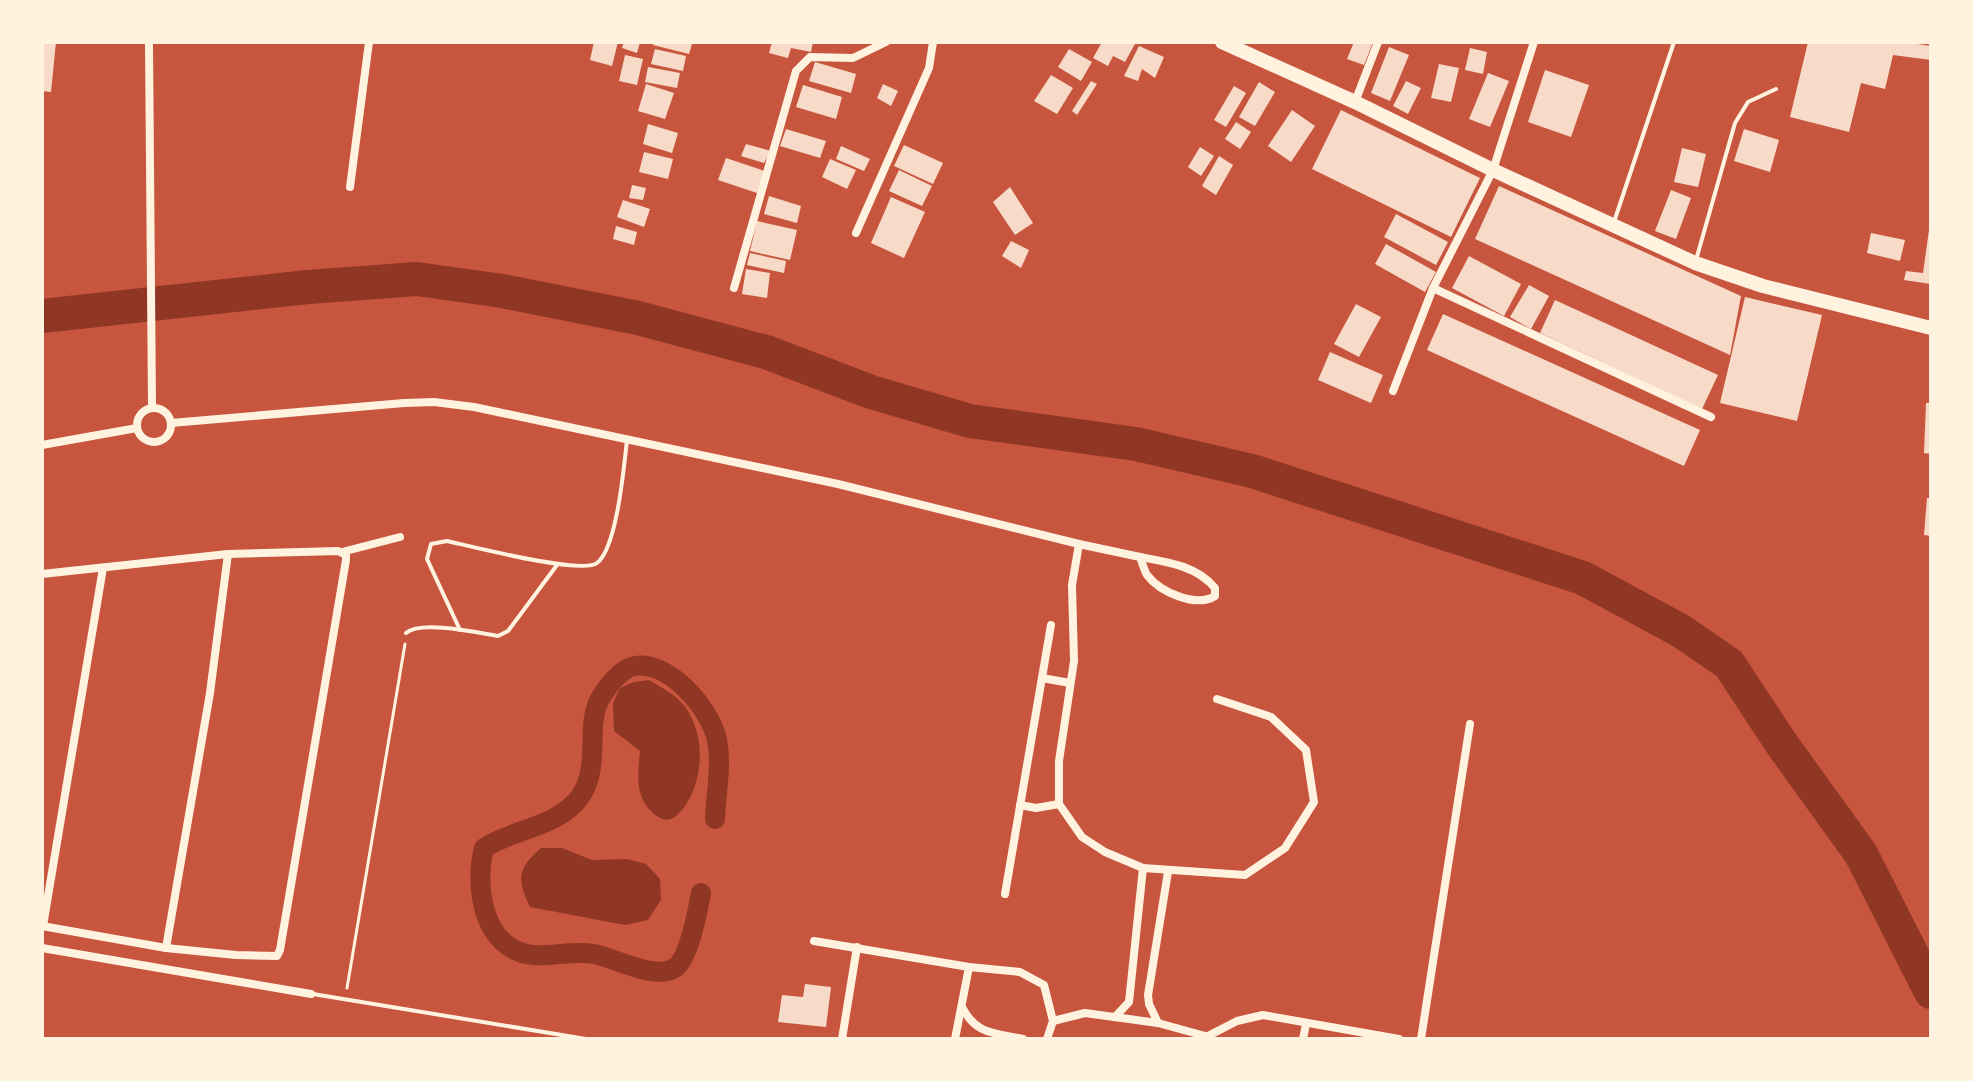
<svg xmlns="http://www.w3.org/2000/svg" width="1973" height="1081" viewBox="0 0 1973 1081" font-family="Poppins,sans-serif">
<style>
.water{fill:#8f3625}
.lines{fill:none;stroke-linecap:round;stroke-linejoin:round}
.canal{stroke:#8f3625;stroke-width:20}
.river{stroke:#8f3625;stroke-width:34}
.building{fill:#f7dbc8}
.path{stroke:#fff3e0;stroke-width:3}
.service{stroke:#fff3e0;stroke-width:4}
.minor{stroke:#fff3e0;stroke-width:8}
.primary{stroke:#fff3e0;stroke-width:14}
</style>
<rect width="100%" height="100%" fill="#c8553d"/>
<g class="water">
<path d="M649,680C659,686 671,692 680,701C706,728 705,777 685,806C682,810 677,817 671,819C665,821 659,818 654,814C634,797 638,775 640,751L614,731L613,703L620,688L634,682Z"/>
<path d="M541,848H562L592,860L627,859L646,864L660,879L661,900L648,920L625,925L530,907C517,879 517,869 541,848Z"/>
</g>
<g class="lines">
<path class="canal" d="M701,893C698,910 689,957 676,967C657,982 616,958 594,954C572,950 552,957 533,955C483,950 474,887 484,848C513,829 558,827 580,797C602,765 584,725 601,697C608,686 618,672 631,667C666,656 711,709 717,740C722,765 716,793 715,819"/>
<polyline class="river" points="42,316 308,287 417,279 502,291 638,318 766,352 871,392 970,421 1136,444 1252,471 1583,578 1681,631 1729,664 1781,743 1861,854 1931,992"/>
</g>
<g class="building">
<polygon points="42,42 56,42 51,92 42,91"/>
<polygon points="594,42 618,42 612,66 590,60"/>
<polygon points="624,42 640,42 637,53 622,48"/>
<polygon points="653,42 683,42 692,44 689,54 653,45"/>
<polygon points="772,42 813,42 811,52 791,48 788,58 769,53"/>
<polygon points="1102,42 1136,42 1125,62 1113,56 1108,66 1093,58"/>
<polygon points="1354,42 1373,42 1364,65 1347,59"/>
<polygon points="1808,42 1904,42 1931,46 1931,60 1893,55 1885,89 1861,83 1849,132 1790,117"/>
<polygon points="1139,46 1164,57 1155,78 1142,69 1138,81 1124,76"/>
<polygon points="1389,47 1409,55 1390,101 1371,93"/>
<polygon points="1470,48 1487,52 1483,74 1465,70"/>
<polygon points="655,49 686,56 683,71 651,64"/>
<polygon points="1069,49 1092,62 1081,81 1058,67"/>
<polygon points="625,55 643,59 637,85 619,81"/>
<polygon points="815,62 856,74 851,93 809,81"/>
<polygon points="1439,64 1459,68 1451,102 1431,98"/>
<polygon points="648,67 680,73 677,88 645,82"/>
<polygon points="1545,70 1589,85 1571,137 1528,122"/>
<polygon points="1488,73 1509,81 1490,127 1469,119"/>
<polygon points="1051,75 1073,88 1057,114 1034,101"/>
<polygon points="1091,81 1097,84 1077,115 1072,111"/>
<polygon points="1406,81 1421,88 1408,114 1393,106"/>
<polygon points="1259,82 1275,92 1255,126 1239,117"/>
<polygon points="646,84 674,93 665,119 638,111"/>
<polygon points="883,84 898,91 891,106 877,98"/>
<polygon points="803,85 842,97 836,119 796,107"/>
<polygon points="1234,86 1246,93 1226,127 1214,120"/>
<polygon points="1292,110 1315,126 1291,162 1268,146"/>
<polygon points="1341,110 1480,178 1451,237 1312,169"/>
<polygon points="1236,122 1251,132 1240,149 1225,139"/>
<polygon points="648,124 678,133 672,153 643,144"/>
<polygon points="786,129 826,141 820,158 780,146"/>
<polygon points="1744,129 1779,140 1770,172 1734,161"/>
<polygon points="746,144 771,151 764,163 741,156"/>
<polygon points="904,145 943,163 933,184 894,166"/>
<polygon points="841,146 870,159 864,171 836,159"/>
<polygon points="1200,147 1214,156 1201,176 1188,167"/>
<polygon points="1682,148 1706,154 1698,187 1674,182"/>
<polygon points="644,152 673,159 668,179 639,172"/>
<polygon points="1219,156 1233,165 1216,195 1202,186"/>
<polygon points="726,158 765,171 757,193 718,180"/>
<polygon points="830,159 856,170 847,189 822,177"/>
<polygon points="899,170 932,186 922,206 889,191"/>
<polygon points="632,185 646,188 643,200 629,198"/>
<polygon points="1499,186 1741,296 1730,355 1475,239"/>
<polygon points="1010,187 1033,223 1015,235 993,202"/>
<polygon points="1671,190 1691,198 1676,239 1655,231"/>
<polygon points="769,196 801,206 797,223 764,214"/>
<polygon points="891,197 925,212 904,258 871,243"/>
<polygon points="623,200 650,209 644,227 617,217"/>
<polygon points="1396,214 1448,242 1436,265 1384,237"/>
<polygon points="757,221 797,230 790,260 750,251"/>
<polygon points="616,226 637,232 634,245 613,239"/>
<polygon points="1929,230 1931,284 1904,280 1906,271 1923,273"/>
<polygon points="1871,233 1905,240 1900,261 1867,253"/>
<polygon points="1011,241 1029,250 1021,268 1002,256"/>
<polygon points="1386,244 1436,272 1425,292 1375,264"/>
<polygon points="750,253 786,261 784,273 747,265"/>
<polygon points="1469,256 1521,284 1504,316 1452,288"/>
<polygon points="746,269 770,273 767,298 742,294"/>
<polygon points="1529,285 1549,296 1531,329 1510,317"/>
<polygon points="1745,297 1822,315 1797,421 1720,403"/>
<polygon points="1555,300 1718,375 1702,409 1540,333"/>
<polygon points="1356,304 1381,317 1359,357 1334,344"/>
<polygon points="1443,314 1700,430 1684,466 1427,350"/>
<polygon points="1330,352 1383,375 1371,403 1318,380"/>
<polygon points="1926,403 1931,403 1931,454 1924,453"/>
<polygon points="1927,498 1931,498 1931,536 1924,535"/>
<polygon points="805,984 831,987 826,1027 778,1022 782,995 803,997"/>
</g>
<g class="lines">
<polyline class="path" points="347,988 405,644"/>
<g class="service">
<polyline points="1614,222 1674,42"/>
<polyline points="1696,260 1735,123 1748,102 1776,89"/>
<path d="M460,630L427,559L431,544L447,541C470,546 582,575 597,563C617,548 624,466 627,440"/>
<path d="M406,633C421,620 479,633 498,636L508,631L557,565"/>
<polyline points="313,994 586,1039"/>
</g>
<g class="minor">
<polyline points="149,42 152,407"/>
<polyline points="1355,102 1378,42"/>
<polyline points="350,187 369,42"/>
<polyline points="856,233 929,68 933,42"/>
<polyline points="734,288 796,71 810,57 853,58 886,42"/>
<polyline points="1433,288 1711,417"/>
<polyline points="1393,391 1433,288 1493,170 1534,42"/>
<circle cx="154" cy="425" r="17"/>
<path d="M171,423L404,403L434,402L474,407L838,484L1079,544L1140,557C1168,562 1197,566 1215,588V596C1196,608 1160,592 1147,575C1144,570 1142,562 1140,557"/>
<polyline points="42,445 137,428"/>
<polyline points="1079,544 1072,585 1074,661 1059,761 1059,804 1082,837 1105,852 1143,868 1245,875 1285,848 1314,802 1306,750 1271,717 1217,699"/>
<polyline points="342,552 400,537"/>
<polyline points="42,574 228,554 338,551 346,555 346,560 280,950 277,956 236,955 166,948 42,926"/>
<polyline points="1042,678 1070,683"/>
<polyline points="1020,805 1036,808 1059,804"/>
<polyline points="1005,894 1051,625"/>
<polyline points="43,926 103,568"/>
<polyline points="814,941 969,967 1020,972 1044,985 1053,1021"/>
<polyline points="42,948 311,994"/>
<polyline points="166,948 210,693 228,554"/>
<path d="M962,1007C976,1035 995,1033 1023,1039"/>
<polyline points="1115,1017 1129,1002 1143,868"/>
<polyline points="1158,1023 1149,1004 1148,995 1168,872"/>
<polyline points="1208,1036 1237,1021 1263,1015 1399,1039"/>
<polyline points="842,1039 857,947"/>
<polyline points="955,1039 969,967"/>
<polyline points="1047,1039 1053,1021 1085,1013 1158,1023 1209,1037"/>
<polyline points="1303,1039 1306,1024"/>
<polyline points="1421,1039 1470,724"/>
</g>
<polyline class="primary" points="1222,42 1355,102 1493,170 1695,263 1763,286 1931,328"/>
</g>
<rect width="1973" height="1081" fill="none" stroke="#fff3e0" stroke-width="88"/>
</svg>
